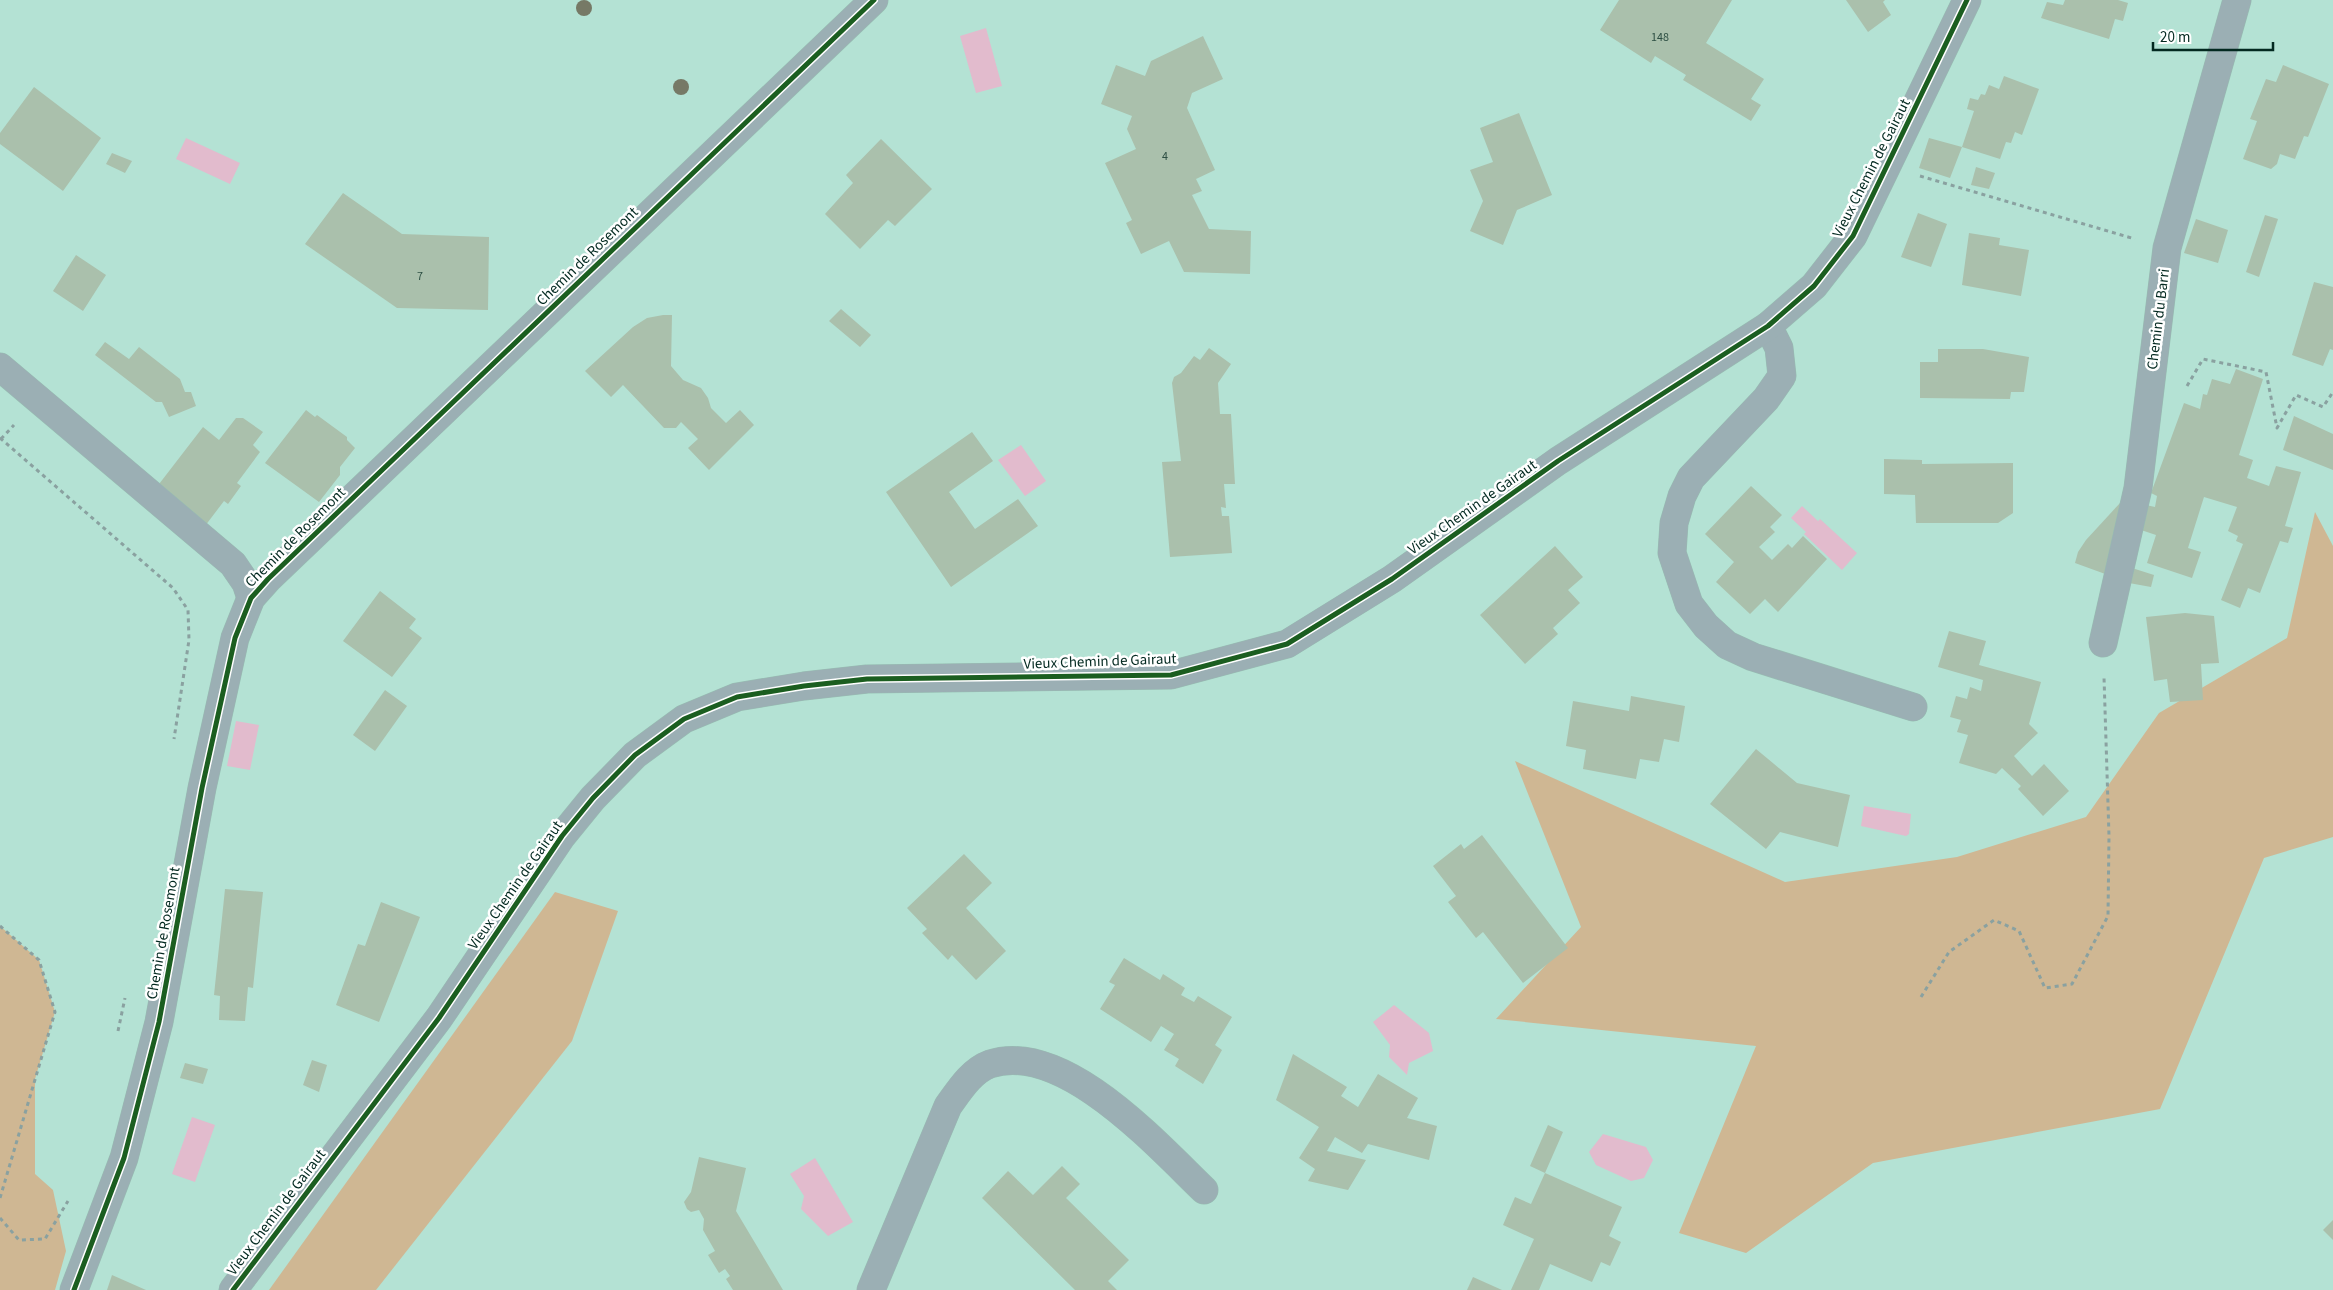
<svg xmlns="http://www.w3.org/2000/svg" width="2333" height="1290" viewBox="0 0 2333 1290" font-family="'Source Sans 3',sans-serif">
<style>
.forest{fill:#cfb793}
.water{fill:#e2bbcd}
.building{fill:#aac0ac}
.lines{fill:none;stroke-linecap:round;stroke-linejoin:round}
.minor-casing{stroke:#97bdb2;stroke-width:29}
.path{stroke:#8aa1a0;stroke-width:3;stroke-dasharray:4 4;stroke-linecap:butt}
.minor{stroke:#9bafb4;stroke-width:28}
.cycleway-casing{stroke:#fff;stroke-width:8}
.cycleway{stroke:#1b5e20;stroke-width:5}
.tree{fill:#767966}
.labels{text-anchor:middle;stroke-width:5;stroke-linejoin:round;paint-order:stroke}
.number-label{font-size:12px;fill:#2d4f43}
.street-label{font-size:15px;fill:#032920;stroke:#fff}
</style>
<rect width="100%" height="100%" fill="#b4e2d4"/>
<g class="forest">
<polygon points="2315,512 2333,546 2333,837 2264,858 2160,1109 1873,1163 1746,1253 1679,1233 1756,1046 1496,1019 1581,927 1515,761 1785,882 1957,857 2086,817 2159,713 2287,638"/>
<polygon points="555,892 618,911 572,1041 376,1290 269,1290"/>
<polygon points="0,926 39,960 55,1012 35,1079 35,1174 53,1190 66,1251 55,1290 0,1290"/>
</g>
<g class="water">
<polygon points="986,28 1002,86 976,93 960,36"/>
<polygon points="186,138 240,163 230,184 176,159"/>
<polygon points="1021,445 1046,481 1025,496 998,460"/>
<polygon points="1802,506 1818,521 1820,519 1857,553 1842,570 1804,534 1806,532 1791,518"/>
<polygon points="236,721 259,725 250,770 227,766"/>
<polygon points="1864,806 1911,814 1909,834 1906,836 1861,826"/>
<polygon points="1394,1005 1429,1033 1433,1051 1409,1063 1407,1075 1389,1057 1390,1045 1373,1022"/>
<polygon points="192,1117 215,1125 195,1182 172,1174"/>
<polygon points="1603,1134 1646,1147 1653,1160 1644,1178 1631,1181 1596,1165 1589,1152"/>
<polygon points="815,1158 853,1222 828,1236 801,1209 804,1196 790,1174"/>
</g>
<g class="building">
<polygon points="1619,0 1732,0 1706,43 1764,79 1751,99 1761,105 1751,121 1683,80 1686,75 1655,56 1651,63 1600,30"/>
<polygon points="1846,0 1885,0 1883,2 1891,15 1868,32"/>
<polygon points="2065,0 2118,0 2128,3 2123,21 2115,19 2109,39 2041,18 2047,2 2063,5"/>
<polygon points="1203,36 1223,79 1192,93 1187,108 1215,170 1196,179 1202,191 1192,195 1209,229 1251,231 1250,274 1184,272 1169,241 1141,254 1126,223 1132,220 1105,163 1136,149 1127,129 1132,116 1101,104 1116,65 1145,76 1151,61"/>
<polygon points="2283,65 2329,84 2308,137 2304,136 2295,159 2280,154 2277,164 2271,169 2243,159 2257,121 2250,119 2266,79 2276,82"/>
<polygon points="2004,76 2039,89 2022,135 2015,132 2011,143 2006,142 2000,159 1962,147 1950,178 1919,168 1929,138 1962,147 1974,111 1967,109 1970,98 1978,100 1981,94 1985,95 1989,85 1999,89"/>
<polygon points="34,87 101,138 63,191 0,144 0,133"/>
<polygon points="1519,113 1552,195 1517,210 1503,245 1470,231 1483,201 1470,170 1493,162 1480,128"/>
<polygon points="881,139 932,189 895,226 888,220 860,249 825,214 853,183 846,175"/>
<polygon points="112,153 132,161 125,173 106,164"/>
<polygon points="1976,167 1995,173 1989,189 1971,185"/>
<polygon points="343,193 402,234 489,237 488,310 397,308 305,244"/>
<polygon points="1918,213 1947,224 1931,267 1901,257"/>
<polygon points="2265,215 2278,219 2259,277 2246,272"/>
<polygon points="2196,219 2228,230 2218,263 2184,253"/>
<polygon points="1969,233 2000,238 1999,245 2029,250 2021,296 1962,285"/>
<polygon points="76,255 106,275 83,311 53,291"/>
<polygon points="2314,282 2333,287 2333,350 2330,349 2323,366 2292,355"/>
<polygon points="841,309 871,335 860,347 829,321"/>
<polygon points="663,315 672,315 671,366 683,380 701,388 708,398 711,408 726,423 740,410 754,425 709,470 688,448 698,439 681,422 676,428 664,428 623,385 611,397 585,371 633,327 647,318"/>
<polygon points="105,342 129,359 139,347 180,379 185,392 191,392 196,406 169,417 162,402 156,402 95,355"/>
<polygon points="1209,348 1231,364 1218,383 1220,414 1231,414 1235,484 1224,484 1226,508 1221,507 1222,516 1229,516 1232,553 1170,557 1162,462 1181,461 1172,383 1174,377 1181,373 1194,356 1200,360"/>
<polygon points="1938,349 1983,349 2029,357 2024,392 2011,392 2010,399 1920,398 1920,362 1938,362"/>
<polygon points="2236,369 2263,379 2239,455 2253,460 2247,478 2269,486 2276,466 2301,472 2285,526 2293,528 2288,543 2280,541 2260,593 2248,588 2240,608 2221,600 2243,544 2236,541 2238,536 2228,531 2237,507 2204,497 2188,548 2201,552 2192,578 2147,563 2156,535 2141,530 2146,505 2155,507 2157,496 2151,493 2184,403 2200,409 2203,394 2207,395 2212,379 2230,384"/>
<polygon points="306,410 315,417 317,415 347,437 347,440 355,448 340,467 340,475 319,502 265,463"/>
<polygon points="2294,416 2333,434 2333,470 2283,450"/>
<polygon points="236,418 243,418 263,432 253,445 260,452 237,483 241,486 228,504 224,501 205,526 156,488 203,427 219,440"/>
<polygon points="972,432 993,461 949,492 975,529 1018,499 1038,526 951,587 886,492"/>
<polygon points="1884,459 1922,460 1922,464 2013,463 2013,513 1998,523 1916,523 1915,495 1884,494"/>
<polygon points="1751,486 1782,515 1770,527 1775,532 1759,547 1772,560 1788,544 1792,548 1803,536 1827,559 1778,612 1765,599 1750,614 1716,582 1734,562 1705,534"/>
<polygon points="2120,503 2131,504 2108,575 2075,563 2078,552 2086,540"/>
<polygon points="1555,546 1583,577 1568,590 1580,603 1553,628 1558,634 1525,664 1480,615"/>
<polygon points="2132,568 2154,575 2151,587 2129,583"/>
<polygon points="380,591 416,619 409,628 422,638 392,677 343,641"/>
<polygon points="2185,613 2214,616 2219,663 2201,664 2203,700 2170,702 2167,679 2154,681 2146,617"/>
<polygon points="1949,631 1986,641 1979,665 2041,682 2029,724 2038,733 2014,756 2032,776 2044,764 2069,791 2043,816 2018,789 2021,786 2002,768 1996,774 1959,763 1968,735 1957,732 1961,720 1950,717 1956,696 1967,699 1970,687 1981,691 1983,680 1938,667"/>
<polygon points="385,690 407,706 375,751 353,735"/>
<polygon points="1631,696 1685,706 1679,742 1664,739 1659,762 1640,759 1636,779 1583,769 1586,750 1566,746 1573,701 1629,711"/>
<polygon points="1756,749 1797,783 1850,795 1838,847 1780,832 1766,849 1710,804"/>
<polygon points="1482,835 1568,948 1523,983 1483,932 1476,938 1448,902 1456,896 1433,866 1461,844 1464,849"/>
<polygon points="964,854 992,883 966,908 1006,951 976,980 952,955 948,960 922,933 927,929 907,908"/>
<polygon points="225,889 263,892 253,988 248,987 245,1021 219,1020 220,996 214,995"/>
<polygon points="381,902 420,917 379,1022 336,1005 358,944 365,946"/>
<polygon points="1124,958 1160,980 1163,974 1185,988 1181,995 1194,1002 1198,996 1232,1017 1215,1045 1222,1050 1203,1084 1175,1066 1179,1059 1164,1050 1174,1034 1161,1026 1151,1042 1100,1009 1115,985 1109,982"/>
<polygon points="1293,1054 1347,1087 1341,1096 1358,1107 1378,1074 1418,1098 1407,1118 1437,1126 1429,1160 1368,1144 1362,1153 1335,1137 1327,1151 1366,1160 1348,1190 1308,1181 1315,1169 1299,1158 1319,1127 1276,1100"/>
<polygon points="312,1060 327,1065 319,1092 303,1085"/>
<polygon points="185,1063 208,1069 203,1084 180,1078"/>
<polygon points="1548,1125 1563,1132 1545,1173 1622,1207 1609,1236 1621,1242 1610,1266 1601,1262 1592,1282 1550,1264 1539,1290 1511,1290 1534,1239 1503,1225 1515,1197 1531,1204 1545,1173 1530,1166"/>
<polygon points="699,1157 746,1168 736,1211 783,1290 733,1290 726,1279 730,1276 725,1269 719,1273 708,1255 715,1251 703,1230 704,1219 699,1210 691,1212 687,1209 684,1202 691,1192"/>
<polygon points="1062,1166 1080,1184 1066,1198 1129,1260 1108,1281 1117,1290 1075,1290 982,1198 1008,1171 1033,1195"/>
<polygon points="2333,1220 2333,1240 2323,1230"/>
<polygon points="112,1275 146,1290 107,1290"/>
<polygon points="1473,1277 1502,1290 1467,1290"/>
</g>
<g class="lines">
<g class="minor-casing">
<g id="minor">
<polyline points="1768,326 1779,348 1782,376 1766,399 1691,478 1682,496 1674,523 1672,553 1689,604 1706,626 1727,645 1753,657 1913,707"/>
<polyline points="0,367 233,564 246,583 251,598"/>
<polyline points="2103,643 2138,488 2167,248 2237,0"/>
<polyline points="74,1290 124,1158 159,1022 202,788 235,638 251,598 268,579 874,0"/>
<polyline points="233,1290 439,1018 562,836 593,798 635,755 684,719 737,697 804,686 867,679 1171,675 1287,644 1392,579 1558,461 1768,326 1814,286 1853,236 1967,0"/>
<path d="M871,1290L948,1106C959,1091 971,1071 990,1064C1063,1040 1156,1144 1204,1190"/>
</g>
</g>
<g class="path">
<polyline points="1920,176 2135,239"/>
<polyline points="2187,386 2203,359 2266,372 2277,428 2296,395 2323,407 2333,392"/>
<polyline points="0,438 173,588 188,610 189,640 174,739"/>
<polyline points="1,439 14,425"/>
<polyline points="0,926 39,960 55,1012 0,1198"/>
<polyline points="1921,997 1949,952 1994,920 2019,931 2045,988 2072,984 2108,916 2109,836 2104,677"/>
<polyline points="118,1031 125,998"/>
<polyline points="0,1218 19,1240 45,1239 68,1201"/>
</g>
<use href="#minor" class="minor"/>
<g class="cycleway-casing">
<g id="cycleway">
<polyline points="74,1290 124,1158 159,1022 202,788 235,638 251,598 268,579 874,0"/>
<polyline points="233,1290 439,1018 562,836 593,798 635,755 684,719 737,697 804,686 867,679 1171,675 1287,644 1392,579 1558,461 1768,326 1814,286 1853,236 1967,0"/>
</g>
</g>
<use href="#cycleway" class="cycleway"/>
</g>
<g class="tree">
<circle cx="584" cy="8" r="8"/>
<circle cx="681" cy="87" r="8"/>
</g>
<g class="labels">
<g class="number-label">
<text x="1660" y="41">148</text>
<text x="1165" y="160">4</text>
<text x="420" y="280">7</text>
</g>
<g class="street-label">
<text transform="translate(1871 168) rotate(-63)" y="5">Vieux Chemin de Gairaut</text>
<text transform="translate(587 256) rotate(-44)" y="5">Chemin de Rosemont</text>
<text transform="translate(2158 319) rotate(-83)" y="5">Chemin du Barri</text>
<text transform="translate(1472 507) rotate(-35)" y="5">Vieux Chemin de Gairaut</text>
<text transform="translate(295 537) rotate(-45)" y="5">Chemin de Rosemont</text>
<text transform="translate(1100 661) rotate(-2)" y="5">Vieux Chemin de Gairaut</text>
<text transform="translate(515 885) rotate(-55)" y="5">Vieux Chemin de Gairaut</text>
<text transform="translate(163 933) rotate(-80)" y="5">Chemin de Rosemont</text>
<text transform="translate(276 1212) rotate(-53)" y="5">Vieux Chemin de Gairaut</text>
</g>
</g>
<path d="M2153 42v8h120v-8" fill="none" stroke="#032920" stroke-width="2.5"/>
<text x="2160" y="42" font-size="15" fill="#032920" stroke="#ffffff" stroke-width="4" paint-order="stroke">20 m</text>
</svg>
